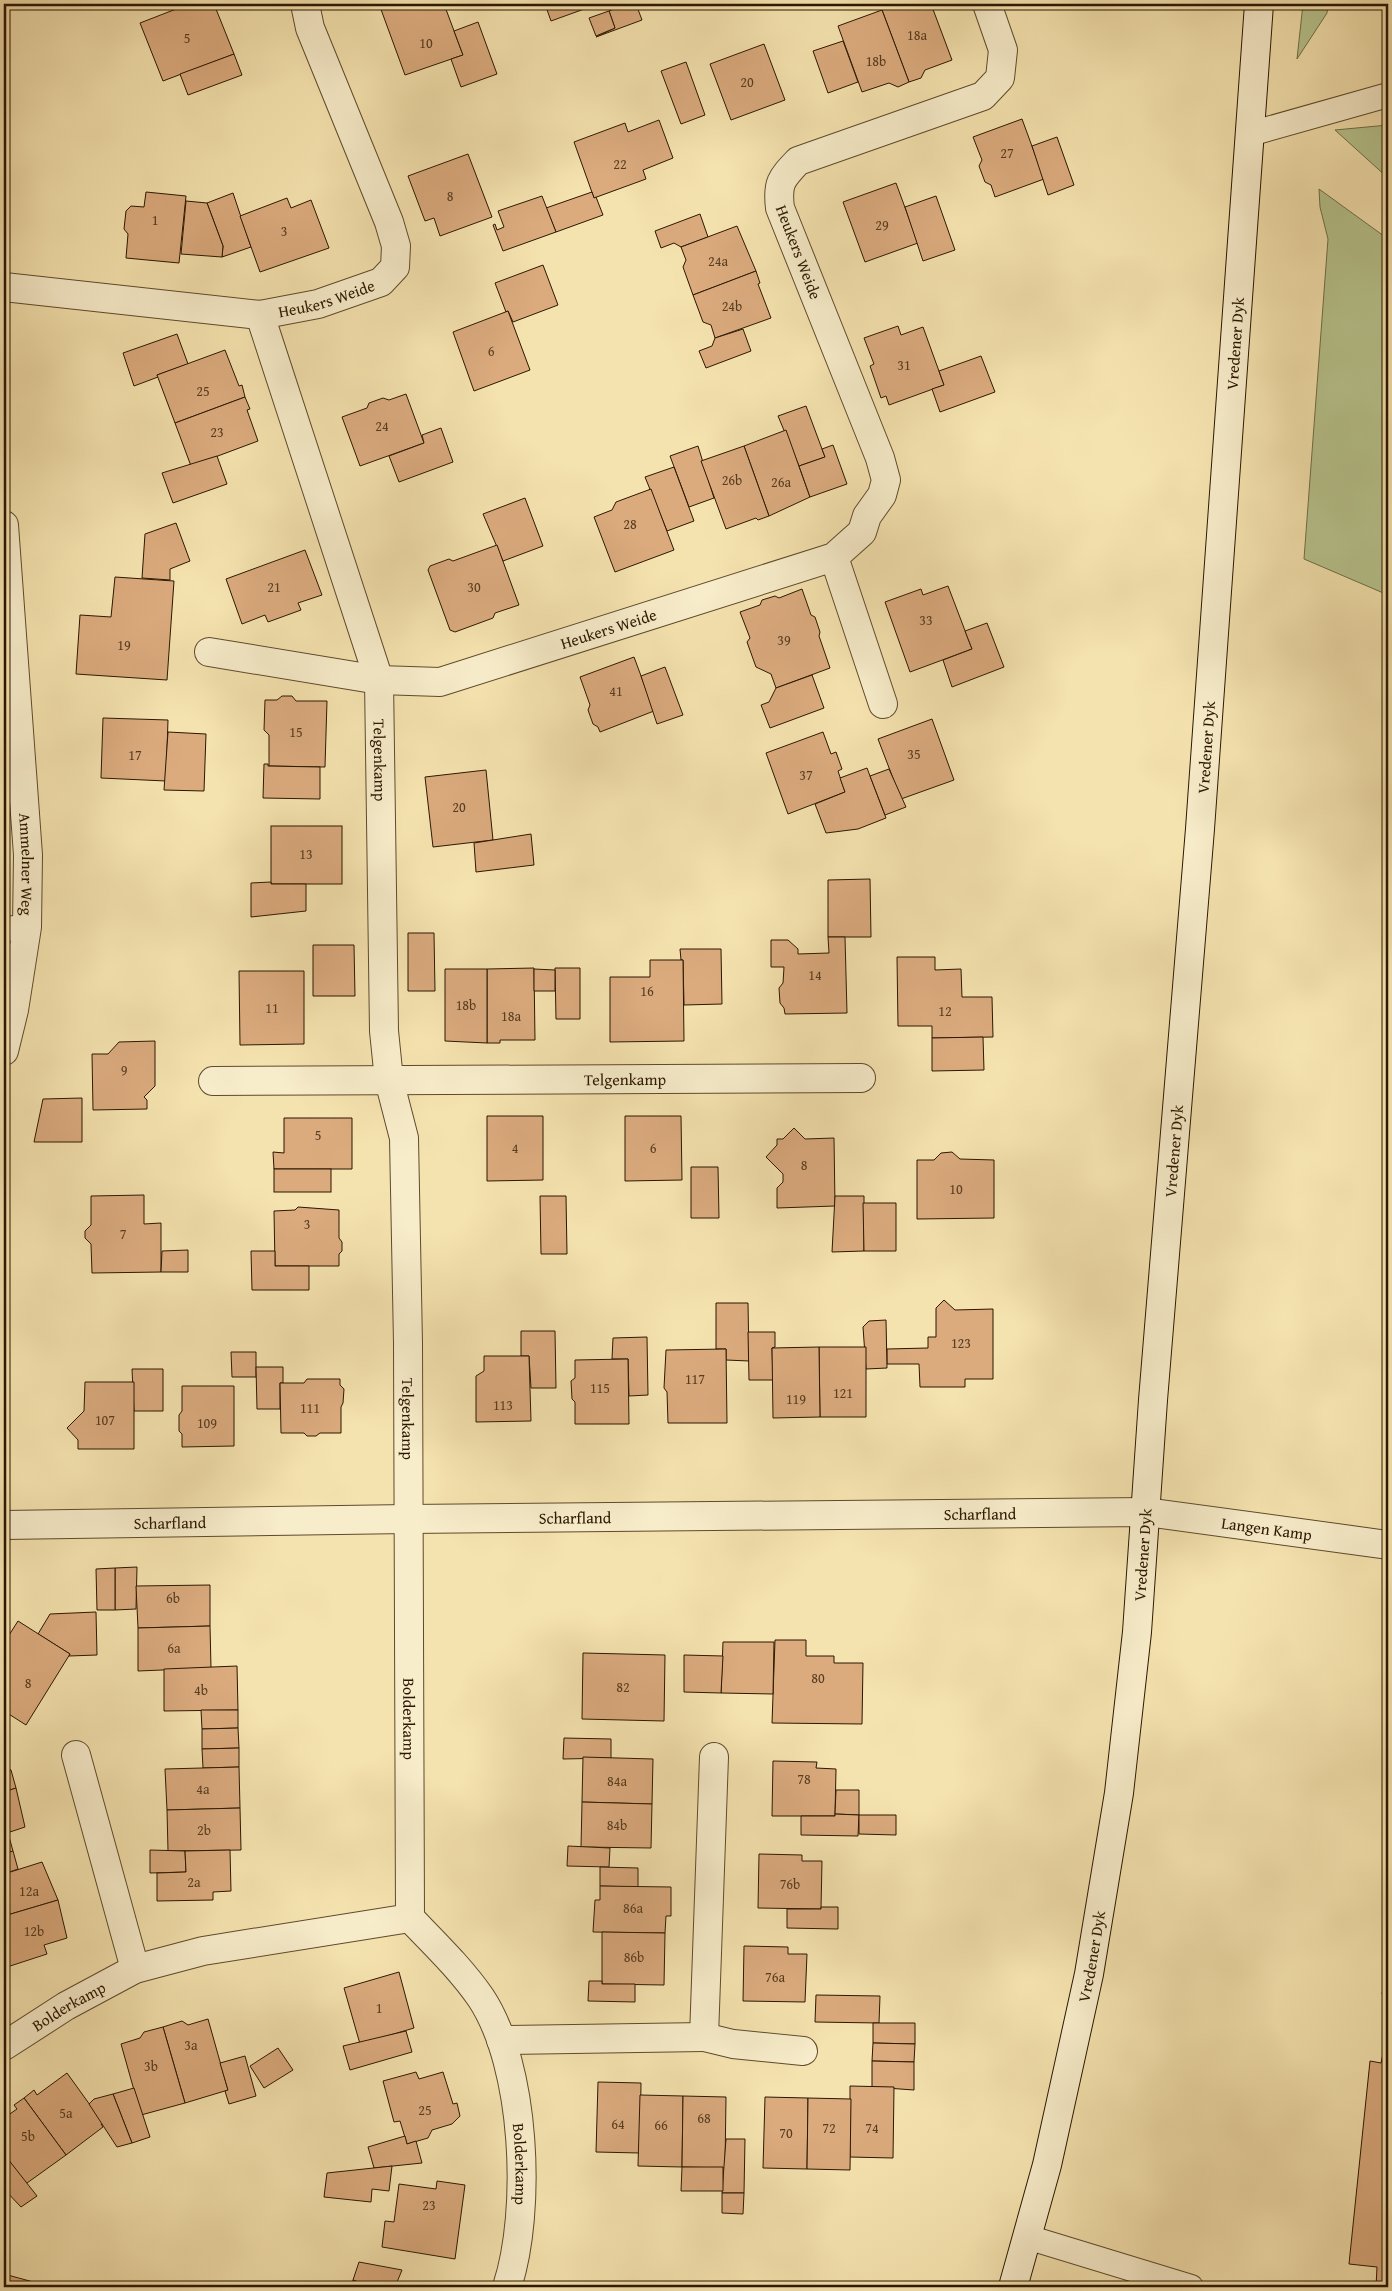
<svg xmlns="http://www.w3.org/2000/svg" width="1392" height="2291" viewBox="0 0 1392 2291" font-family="'Gentium Book Plus',serif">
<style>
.green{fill:#b7c48e;stroke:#716e48}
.building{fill:#dbab7e;stroke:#2b1701}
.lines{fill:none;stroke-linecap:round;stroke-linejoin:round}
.lane-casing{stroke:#5e4a2c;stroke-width:26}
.street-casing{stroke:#5e4a2c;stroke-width:30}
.secondary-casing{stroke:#2b1701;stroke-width:30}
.lane{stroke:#f8edcb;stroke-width:24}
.street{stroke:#f8edcb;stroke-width:28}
.secondary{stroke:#f8edcb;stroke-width:28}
.labels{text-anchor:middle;stroke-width:4;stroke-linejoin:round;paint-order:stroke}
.number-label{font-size:14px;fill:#573c20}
.street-label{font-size:16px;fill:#2b1701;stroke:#f8edcb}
</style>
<rect width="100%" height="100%" fill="#f5e3af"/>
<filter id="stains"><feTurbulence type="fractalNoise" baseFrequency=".004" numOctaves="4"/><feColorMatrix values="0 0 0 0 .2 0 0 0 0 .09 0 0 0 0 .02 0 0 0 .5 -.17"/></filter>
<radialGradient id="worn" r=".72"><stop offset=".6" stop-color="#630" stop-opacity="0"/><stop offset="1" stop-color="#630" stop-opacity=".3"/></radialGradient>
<g class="green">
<polygon points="1303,4 1328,4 1327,13 1297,59"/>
<polygon points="1388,125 1388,178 1335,130"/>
<polygon points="1319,189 1388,239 1388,595 1304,559 1328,239 1320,207"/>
</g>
<g class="building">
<polygon points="189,4 214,4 234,54 163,81 140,23"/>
<polygon points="379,4 444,4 463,55 405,75"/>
<polygon points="545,4 598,4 551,21"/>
<polygon points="614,4 636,4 642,20 596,37 615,28 609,11 616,8"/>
<polygon points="898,4 931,4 952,60 925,70 921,78 909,82 882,10"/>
<polygon points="882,10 909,82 898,87 889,83 862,92 838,26"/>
<polygon points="609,11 615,28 596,36 589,18"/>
<polygon points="478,22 497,74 461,87 451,59 463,55 454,31"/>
<polygon points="843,41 858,82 828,93 813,51"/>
<polygon points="764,44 785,100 731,120 710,64"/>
<polygon points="234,54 242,75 188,95 180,74"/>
<polygon points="686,62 705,115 681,124 661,71"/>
<polygon points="1022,119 1044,179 995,197 991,185 985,182 979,166 982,160 973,137"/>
<polygon points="659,120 673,158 643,170 646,179 594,198 574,142 625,123 628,132"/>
<polygon points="1057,137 1074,185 1048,195 1032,146"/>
<polygon points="468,154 492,217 440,236 434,218 425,221 408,176"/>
<polygon points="896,183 918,243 865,262 843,202"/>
<polygon points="146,192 186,196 179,263 126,258 128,234 124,229 126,211 131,206 144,207"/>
<polygon points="592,192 594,198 596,197 603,215 556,232 546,208"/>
<polygon points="233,193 251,247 222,257 223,246 207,203"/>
<polygon points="542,196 556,232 503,251 493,225 495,224 497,230 504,227 498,211"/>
<polygon points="936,196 955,250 923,261 905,207"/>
<polygon points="287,198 291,208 311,200 329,248 260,272 240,216"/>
<polygon points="186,201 207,203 223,246 222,257 181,254"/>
<polygon points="700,214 708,237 681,247 674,243 661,248 655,231"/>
<polygon points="737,226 756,271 693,295 683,267 686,260 681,247"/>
<polygon points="543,265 558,305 513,322 508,311 506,312 495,283"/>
<polygon points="756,271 760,283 758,284 771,318 715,338 711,325 703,322 693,295"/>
<polygon points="508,311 530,370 474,391 453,332"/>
<polygon points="898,326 901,335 923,327 944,385 889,405 886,396 881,398 870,366 874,364 864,338"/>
<polygon points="743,329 751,351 706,368 699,351 712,346 715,338"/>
<polygon points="177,334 188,364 157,375 158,377 134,386 123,353"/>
<polygon points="225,350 239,386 242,385 245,397 175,423 157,375"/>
<polygon points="981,356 995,392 940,412 932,389 944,385 939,371"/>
<polygon points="406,394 424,443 360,466 342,417 367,408 369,403 383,398 389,400"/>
<polygon points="245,397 250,409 247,410 258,441 191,466 175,423"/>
<polygon points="806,406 825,457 799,466 778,416"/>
<polygon points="441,428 453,462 399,482 389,456 424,443 422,435"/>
<polygon points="786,430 810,497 769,516 744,446"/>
<polygon points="833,445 847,484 810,497 799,466 825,457 822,449"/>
<polygon points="698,446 714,498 689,507 670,456"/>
<polygon points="744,446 769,516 758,520 756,518 726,529 701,461"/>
<polygon points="217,456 227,484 173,503 162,473"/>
<polygon points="674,467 694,521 667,531 645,477"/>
<polygon points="651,489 674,550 615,572 594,517 612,510 616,502"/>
<polygon points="525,498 543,546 503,561 483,514"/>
<polygon points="176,523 190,561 170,569 170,580 142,578 145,534"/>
<polygon points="497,545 519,605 495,613 493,618 455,632 450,630 428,570 430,566 449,559 453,561"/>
<polygon points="305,550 322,595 298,603 301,610 268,622 265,615 242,624 226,579"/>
<polygon points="115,577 174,581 167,680 76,674 80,615 111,617"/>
<polygon points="948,586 972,649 910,672 885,602 921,589 923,595"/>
<polygon points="802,589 811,615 815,617 820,632 819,636 830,668 776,688 771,674 756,667 747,642 750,638 740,612 760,605 762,600 775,596 779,598"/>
<polygon points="987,623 1004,667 952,687 943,660 972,649 965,631"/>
<polygon points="634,657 654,711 600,732 598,727 593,724 588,710 590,705 580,677"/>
<polygon points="665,667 683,715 657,724 641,676"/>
<polygon points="812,675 824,708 770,728 761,705 769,702 776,688"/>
<polygon points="282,696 292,696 296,701 327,701 325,767 269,766 269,735 264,730 265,700 277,700"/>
<polygon points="103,718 168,720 166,781 101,778"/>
<polygon points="932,719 954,780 901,799 878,739"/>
<polygon points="168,732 206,734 204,791 164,790"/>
<polygon points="823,732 831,754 836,752 842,769 838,771 845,792 788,814 766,753"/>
<polygon points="264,764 268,764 268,766 320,767 320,799 263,798"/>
<polygon points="867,768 886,818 858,829 826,833 815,804 845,792 840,778"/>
<polygon points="889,769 906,807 885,815 870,776"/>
<polygon points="486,770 493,840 433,847 425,777"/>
<rect x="271" y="826" width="71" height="58"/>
<polygon points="531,834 534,865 476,872 474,843"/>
<polygon points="870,879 871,937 828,937 828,880"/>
<polygon points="271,882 271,884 306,884 306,911 251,917 251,883"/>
<polygon points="408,933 434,933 435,991 408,991"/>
<polygon points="828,937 845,937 847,1013 785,1014 784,1008 780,1003 779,988 783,983 784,967 771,967 771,940 788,940 798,949 798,954 829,953"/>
<polygon points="313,945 354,945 355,996 313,996"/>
<polygon points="680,949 721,949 722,1004 684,1005 683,960 681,960"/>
<polygon points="897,957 935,957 935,970 961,969 962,997 992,997 993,1037 932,1038 932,1026 898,1026"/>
<polygon points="650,960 683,960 684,1041 610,1042 610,977 650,977"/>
<polygon points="534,968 535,1040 500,1040 500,1043 487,1043 487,969"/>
<polygon points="555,968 580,968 580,1019 556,1019"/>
<polygon points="445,969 487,969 487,1043 445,1041"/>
<polygon points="534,969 555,970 555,991 534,991"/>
<polygon points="239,971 304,971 304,1044 240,1045"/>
<polygon points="983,1037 984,1070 932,1071 932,1038"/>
<polygon points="155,1041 155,1086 144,1097 147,1100 147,1109 93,1110 92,1054 108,1054 119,1042"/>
<polygon points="82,1098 82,1142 34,1142 43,1099"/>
<polygon points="487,1116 543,1116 543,1180 487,1181"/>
<polygon points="625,1116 681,1116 682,1180 625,1181"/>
<polygon points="284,1118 352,1118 352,1169 274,1169 273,1152 284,1153"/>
<polygon points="794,1128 805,1139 834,1138 835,1206 777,1208 777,1188 783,1182 783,1174 766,1157 777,1145 777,1139 783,1139"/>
<polygon points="952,1152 960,1159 994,1160 994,1218 917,1219 917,1160 934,1160 941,1153"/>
<polygon points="691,1167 718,1167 719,1218 691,1218"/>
<rect x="274" y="1169" width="57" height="23"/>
<polygon points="144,1195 144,1224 161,1223 161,1272 92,1273 91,1244 85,1238 85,1231 91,1225 91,1196"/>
<polygon points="540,1196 566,1196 567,1254 541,1254"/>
<polygon points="835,1196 864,1196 864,1251 832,1252"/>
<polygon points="863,1203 896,1203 896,1251 864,1251"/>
<polygon points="298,1207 339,1210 339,1238 342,1242 342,1251 339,1254 339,1266 275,1266 274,1211 295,1210"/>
<polygon points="188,1250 188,1272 161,1272 162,1251"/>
<polygon points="251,1251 275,1251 275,1266 309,1266 309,1290 252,1290"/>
<polygon points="944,1300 955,1310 993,1309 993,1379 965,1379 965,1387 920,1387 919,1364 887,1364 887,1349 928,1348 928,1337 936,1337 936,1308"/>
<polygon points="716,1303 748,1303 749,1361 726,1360 726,1349 716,1349"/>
<polygon points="886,1320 887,1368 866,1369 863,1327 869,1321"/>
<polygon points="521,1331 555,1331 556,1388 531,1388 529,1356 521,1356"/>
<polygon points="748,1332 775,1332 775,1347 772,1348 773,1380 749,1380"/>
<polygon points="647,1337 648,1395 629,1396 628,1359 612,1359 613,1338"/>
<polygon points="819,1347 866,1347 866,1417 820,1417"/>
<polygon points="819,1347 820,1417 773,1418 772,1348"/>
<polygon points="726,1349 727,1423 668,1423 667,1392 664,1388 666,1350"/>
<polygon points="231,1352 256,1352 256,1377 232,1377"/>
<polygon points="484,1356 529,1356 531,1421 476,1422 476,1376 484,1371"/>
<polygon points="628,1359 629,1424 575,1424 575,1402 572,1399 571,1381 575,1378 575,1360"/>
<polygon points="256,1367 283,1367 283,1383 280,1383 280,1409 257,1409"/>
<polygon points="132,1369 163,1369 163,1411 134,1411"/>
<polygon points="307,1379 340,1379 340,1385 344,1389 343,1403 341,1407 341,1433 320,1433 316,1436 307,1436 304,1433 281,1433 280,1383 304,1383"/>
<polygon points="85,1382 134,1382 134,1449 78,1449 78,1440 67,1428 84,1411"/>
<polygon points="182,1386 234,1386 234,1446 182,1447 182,1434 179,1431 179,1415 182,1411"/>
<polygon points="137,1567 136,1609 115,1610 115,1568"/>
<polygon points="115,1568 115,1610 97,1610 96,1569"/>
<polygon points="210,1585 210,1626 138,1628 136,1586"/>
<polygon points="96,1612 97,1655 69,1656 70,1654 38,1634 50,1614"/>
<polygon points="18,1621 70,1654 26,1725 4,1711 4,1643"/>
<polygon points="210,1626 211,1668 138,1671 138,1628"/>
<polygon points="775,1640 806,1640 806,1656 834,1656 834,1663 863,1663 862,1724 772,1723"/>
<polygon points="723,1642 774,1642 773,1694 721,1693"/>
<polygon points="583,1653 665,1655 664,1721 582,1719"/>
<polygon points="684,1655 723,1656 721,1693 684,1692"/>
<polygon points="237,1666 238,1710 164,1711 164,1669"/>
<polygon points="201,1710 238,1710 238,1728 202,1729"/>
<polygon points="238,1728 239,1748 202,1749 202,1729"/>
<polygon points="564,1738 611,1739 611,1758 563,1759"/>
<polygon points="239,1748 239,1767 203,1768 202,1749"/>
<polygon points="583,1757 653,1759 652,1804 582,1802"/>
<polygon points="4,1760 7,1768 11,1770 16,1788 4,1792"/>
<polygon points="773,1761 817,1762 816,1768 836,1769 835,1816 772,1816"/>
<polygon points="239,1767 240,1808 167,1810 165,1769"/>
<polygon points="16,1788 25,1827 4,1834 4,1792"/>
<polygon points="836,1790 859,1790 859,1815 835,1814"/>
<polygon points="582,1802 652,1804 651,1848 581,1847"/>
<polygon points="240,1808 241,1850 168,1851 167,1810"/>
<polygon points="835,1814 859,1815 858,1836 801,1835 801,1816 835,1816"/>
<polygon points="859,1815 896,1815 896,1835 859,1834"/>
<polygon points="8,1833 13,1851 4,1854 4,1834"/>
<polygon points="568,1846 610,1848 609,1867 567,1866"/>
<polygon points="150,1850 185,1851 186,1872 150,1873"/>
<polygon points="230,1850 231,1891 213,1892 213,1900 157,1901 157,1873 186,1872 185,1851"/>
<polygon points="13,1851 18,1869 4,1874 4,1854"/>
<polygon points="759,1854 802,1855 802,1861 822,1861 821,1909 758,1908"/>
<polygon points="42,1862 58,1900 4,1916 4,1874"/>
<polygon points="600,1867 638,1868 638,1887 600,1886"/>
<polygon points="600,1886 671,1887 671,1916 666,1916 665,1933 593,1932 595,1900 600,1900"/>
<polygon points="58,1900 67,1938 44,1945 47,1954 4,1968 4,1916"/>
<polygon points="821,1907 838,1907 838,1929 787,1928 787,1909 821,1909"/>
<polygon points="602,1932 665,1933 664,1985 602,1984"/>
<polygon points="744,1946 788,1947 788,1954 807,1954 805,2002 743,2001"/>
<polygon points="1388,1967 1388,1994 1382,1994"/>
<polygon points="399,1972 414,2028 360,2044 344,1988"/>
<polygon points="589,1981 602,1981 602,1984 635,1984 635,2002 588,2001"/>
<polygon points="816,1995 880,1996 879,2023 815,2022"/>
<polygon points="208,2019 228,2090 185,2103 163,2027 182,2021 188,2025"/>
<polygon points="873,2023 915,2023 915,2044 873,2043"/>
<polygon points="163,2027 185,2103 141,2115 121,2044 140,2038 144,2032"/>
<polygon points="1388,2030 1388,2287 1376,2287 1377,2267 1349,2264 1370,2061 1381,2063"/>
<polygon points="406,2031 412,2052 350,2070 343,2046"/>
<polygon points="873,2043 915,2044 914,2062 872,2061"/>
<polygon points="278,2048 293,2070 264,2088 250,2066"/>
<polygon points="245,2056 256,2096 229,2104 225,2091 228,2090 220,2063"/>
<polygon points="872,2061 914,2062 914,2090 872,2087"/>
<polygon points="416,2072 419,2079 443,2072 453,2104 457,2103 460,2116 452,2124 432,2130 428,2138 407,2144 400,2121 394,2122 383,2081"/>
<polygon points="67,2073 103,2123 101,2124 103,2127 66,2155 24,2098 34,2090 37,2095"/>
<polygon points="598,2082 641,2083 640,2153 596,2152"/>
<polygon points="850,2086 894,2087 893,2158 850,2157"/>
<polygon points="134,2088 150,2137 132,2143 113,2094"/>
<polygon points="113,2094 132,2143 117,2147 89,2104 94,2099"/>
<polygon points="640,2095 683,2096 682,2167 638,2166"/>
<polygon points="683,2096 726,2097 725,2168 682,2167"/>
<polygon points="765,2097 808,2098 807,2169 763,2168"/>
<polygon points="24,2098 66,2155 27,2183 23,2181 4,2154 4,2118 17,2109 14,2105"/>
<polygon points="808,2098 851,2099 850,2170 807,2169"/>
<polygon points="405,2136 407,2144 416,2141 422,2163 374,2168 368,2147"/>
<polygon points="726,2139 745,2139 744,2193 722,2193"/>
<polygon points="4,2154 37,2196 21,2207 4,2189"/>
<polygon points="392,2166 389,2191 372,2189 371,2202 324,2197 327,2173"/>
<polygon points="682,2167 723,2167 723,2191 681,2191"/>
<polygon points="437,2181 465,2185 455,2259 382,2247 385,2221 394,2222 399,2184 436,2189"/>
<polygon points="722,2193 744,2193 743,2214 722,2213"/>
<polygon points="359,2262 402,2270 395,2287 371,2287 353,2280"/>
<polygon points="4,2274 37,2283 36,2287 4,2287"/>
<polygon points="353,2280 371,2287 350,2287"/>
</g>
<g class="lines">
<g class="lane-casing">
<g id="lane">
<polyline points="1250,134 1388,95"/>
<polyline points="4,929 27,927"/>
<polyline points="1027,2237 1191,2287"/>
</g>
</g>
<g class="street-casing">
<g id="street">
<path id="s1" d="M4,287L260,315L318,304L381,282L395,267L396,246L389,222L310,28L305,4"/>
<path id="s2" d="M260,315L379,680L384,1031L389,1080L404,1138L408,1343L410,1918C435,1944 461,1969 481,1998C526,2066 532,2211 507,2287"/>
<path id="s3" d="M4,525L28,855L27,927L14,1010L4,1051"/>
<polyline points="834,557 883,704"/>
<path id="s4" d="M209,652L379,680L440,682L834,557L862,532L867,516L882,495L886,480L880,458L780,208C777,183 781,179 798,161L983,96L1000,78L1003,50L987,4"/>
<path id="s5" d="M213,1081L861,1078"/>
<path id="s6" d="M4,1525L408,1519L1146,1512L1388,1545"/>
<polyline points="76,1755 135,1969"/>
<polyline points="704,2037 733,2044 803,2051"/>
<polyline points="501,2040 704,2037 714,1757"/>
<path id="s7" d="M4,2046L66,2006L135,1969L203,1951L410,1918"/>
</g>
</g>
<g class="secondary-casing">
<g id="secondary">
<path id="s8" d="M1013,2287L1047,2165L1089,1974L1119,1793L1137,1632L1153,1400L1200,829L1259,4"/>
</g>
</g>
<use href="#lane" class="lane"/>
<use href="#street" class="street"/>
<use href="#secondary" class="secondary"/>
</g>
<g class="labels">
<g class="number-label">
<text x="917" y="40">18a</text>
<text x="187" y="43">5</text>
<text x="426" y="48">10</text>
<text x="876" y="66">18b</text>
<text x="747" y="87">20</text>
<text x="1007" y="158">27</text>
<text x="620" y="169">22</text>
<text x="450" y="201">8</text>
<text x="155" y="225">1</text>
<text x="882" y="230">29</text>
<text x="284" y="236">3</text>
<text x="718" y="266">24a</text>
<text x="732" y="311">24b</text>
<text x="491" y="356">6</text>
<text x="904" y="370">31</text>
<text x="203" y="396">25</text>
<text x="382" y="431">24</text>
<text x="217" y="437">23</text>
<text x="732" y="485">26b</text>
<text x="781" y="487">26a</text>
<text x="630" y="529">28</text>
<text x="274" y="592">21</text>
<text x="474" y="592">30</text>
<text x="926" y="625">33</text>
<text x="784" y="645">39</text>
<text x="124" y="650">19</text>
<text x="616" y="696">41</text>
<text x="296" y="737">15</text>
<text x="914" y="759">35</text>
<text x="135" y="760">17</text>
<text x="806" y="780">37</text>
<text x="459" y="812">20</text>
<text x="306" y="859">13</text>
<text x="815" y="980">14</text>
<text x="647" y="996">16</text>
<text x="466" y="1010">18b</text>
<text x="272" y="1013">11</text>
<text x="945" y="1016">12</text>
<text x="511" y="1021">18a</text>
<text x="124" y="1075">9</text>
<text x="318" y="1140">5</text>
<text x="515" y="1153">4</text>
<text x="653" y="1153">6</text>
<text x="804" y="1170">8</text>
<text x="956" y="1194">10</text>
<text x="307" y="1229">3</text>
<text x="123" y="1239">7</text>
<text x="961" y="1348">123</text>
<text x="695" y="1384">117</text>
<text x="600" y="1393">115</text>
<text x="843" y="1398">121</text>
<text x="796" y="1404">119</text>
<text x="503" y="1410">113</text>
<text x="310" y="1413">111</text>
<text x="105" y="1425">107</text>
<text x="207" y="1428">109</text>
<text x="173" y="1603">6b</text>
<text x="174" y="1653">6a</text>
<text x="818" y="1683">80</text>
<text x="28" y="1688">8</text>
<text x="623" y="1692">82</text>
<text x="201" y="1695">4b</text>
<text x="804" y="1784">78</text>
<text x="617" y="1786">84a</text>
<text x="203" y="1794">4a</text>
<text x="617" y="1830">84b</text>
<text x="204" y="1835">2b</text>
<text x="194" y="1887">2a</text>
<text x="790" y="1889">76b</text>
<text x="29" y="1896">12a</text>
<text x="633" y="1913">86a</text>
<text x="34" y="1936">12b</text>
<text x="634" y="1962">86b</text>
<text x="775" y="1982">76a</text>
<text x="379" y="2013">1</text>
<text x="191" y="2050">3a</text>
<text x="151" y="2071">3b</text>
<text x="425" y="2115">25</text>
<text x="66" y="2118">5a</text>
<text x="704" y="2123">68</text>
<text x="618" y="2129">64</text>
<text x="661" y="2130">66</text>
<text x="829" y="2133">72</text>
<text x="872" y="2133">74</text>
<text x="786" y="2138">70</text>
<text x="28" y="2141">5b</text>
<text x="429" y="2210">23</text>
</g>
<g class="street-label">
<text transform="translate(799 252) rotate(69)" y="6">Heukers Weide</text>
<text dy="6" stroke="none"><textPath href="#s1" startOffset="326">Heukers Weide</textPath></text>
<text dy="6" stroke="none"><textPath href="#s8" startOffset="1960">Vredener Dyk</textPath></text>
<text dy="6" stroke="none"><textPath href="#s4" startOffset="410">Heukers Weide</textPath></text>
<text dy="6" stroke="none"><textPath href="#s8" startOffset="1555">Vredener Dyk</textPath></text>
<text dy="6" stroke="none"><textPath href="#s2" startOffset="464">Telgenkamp</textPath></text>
<text dy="6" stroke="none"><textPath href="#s3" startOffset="340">Ammelner Weg</textPath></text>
<text dy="6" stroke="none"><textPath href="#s5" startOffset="412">Telgenkamp</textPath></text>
<text dy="6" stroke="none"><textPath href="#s8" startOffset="1150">Vredener Dyk</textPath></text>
<text dy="6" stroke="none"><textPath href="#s2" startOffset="1125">Telgenkamp</textPath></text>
<text dy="6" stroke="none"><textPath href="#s6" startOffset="976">Scharfland</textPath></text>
<text dy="6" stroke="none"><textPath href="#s6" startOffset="571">Scharfland</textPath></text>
<text dy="6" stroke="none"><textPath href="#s6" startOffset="166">Scharfland</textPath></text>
<text dy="6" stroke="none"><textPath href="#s6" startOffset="1264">Langen Kamp</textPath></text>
<text dy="6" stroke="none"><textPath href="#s8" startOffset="745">Vredener Dyk</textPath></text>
<text dy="6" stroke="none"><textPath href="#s2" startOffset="1425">Bolderkamp</textPath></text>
<text dy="6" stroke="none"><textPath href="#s8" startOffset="340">Vredener Dyk</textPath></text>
<text dy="6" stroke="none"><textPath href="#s7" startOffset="76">Bolderkamp</textPath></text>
<text dy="6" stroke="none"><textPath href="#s2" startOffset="1904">Bolderkamp</textPath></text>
</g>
</g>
<rect width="1392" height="2291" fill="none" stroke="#f5e3af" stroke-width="20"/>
<rect x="5" y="5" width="1382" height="2281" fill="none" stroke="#2b1701" stroke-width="2.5"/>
<rect x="10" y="10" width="1372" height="2271" fill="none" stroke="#2b1701"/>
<rect width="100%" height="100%" filter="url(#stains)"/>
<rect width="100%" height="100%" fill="url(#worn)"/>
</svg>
